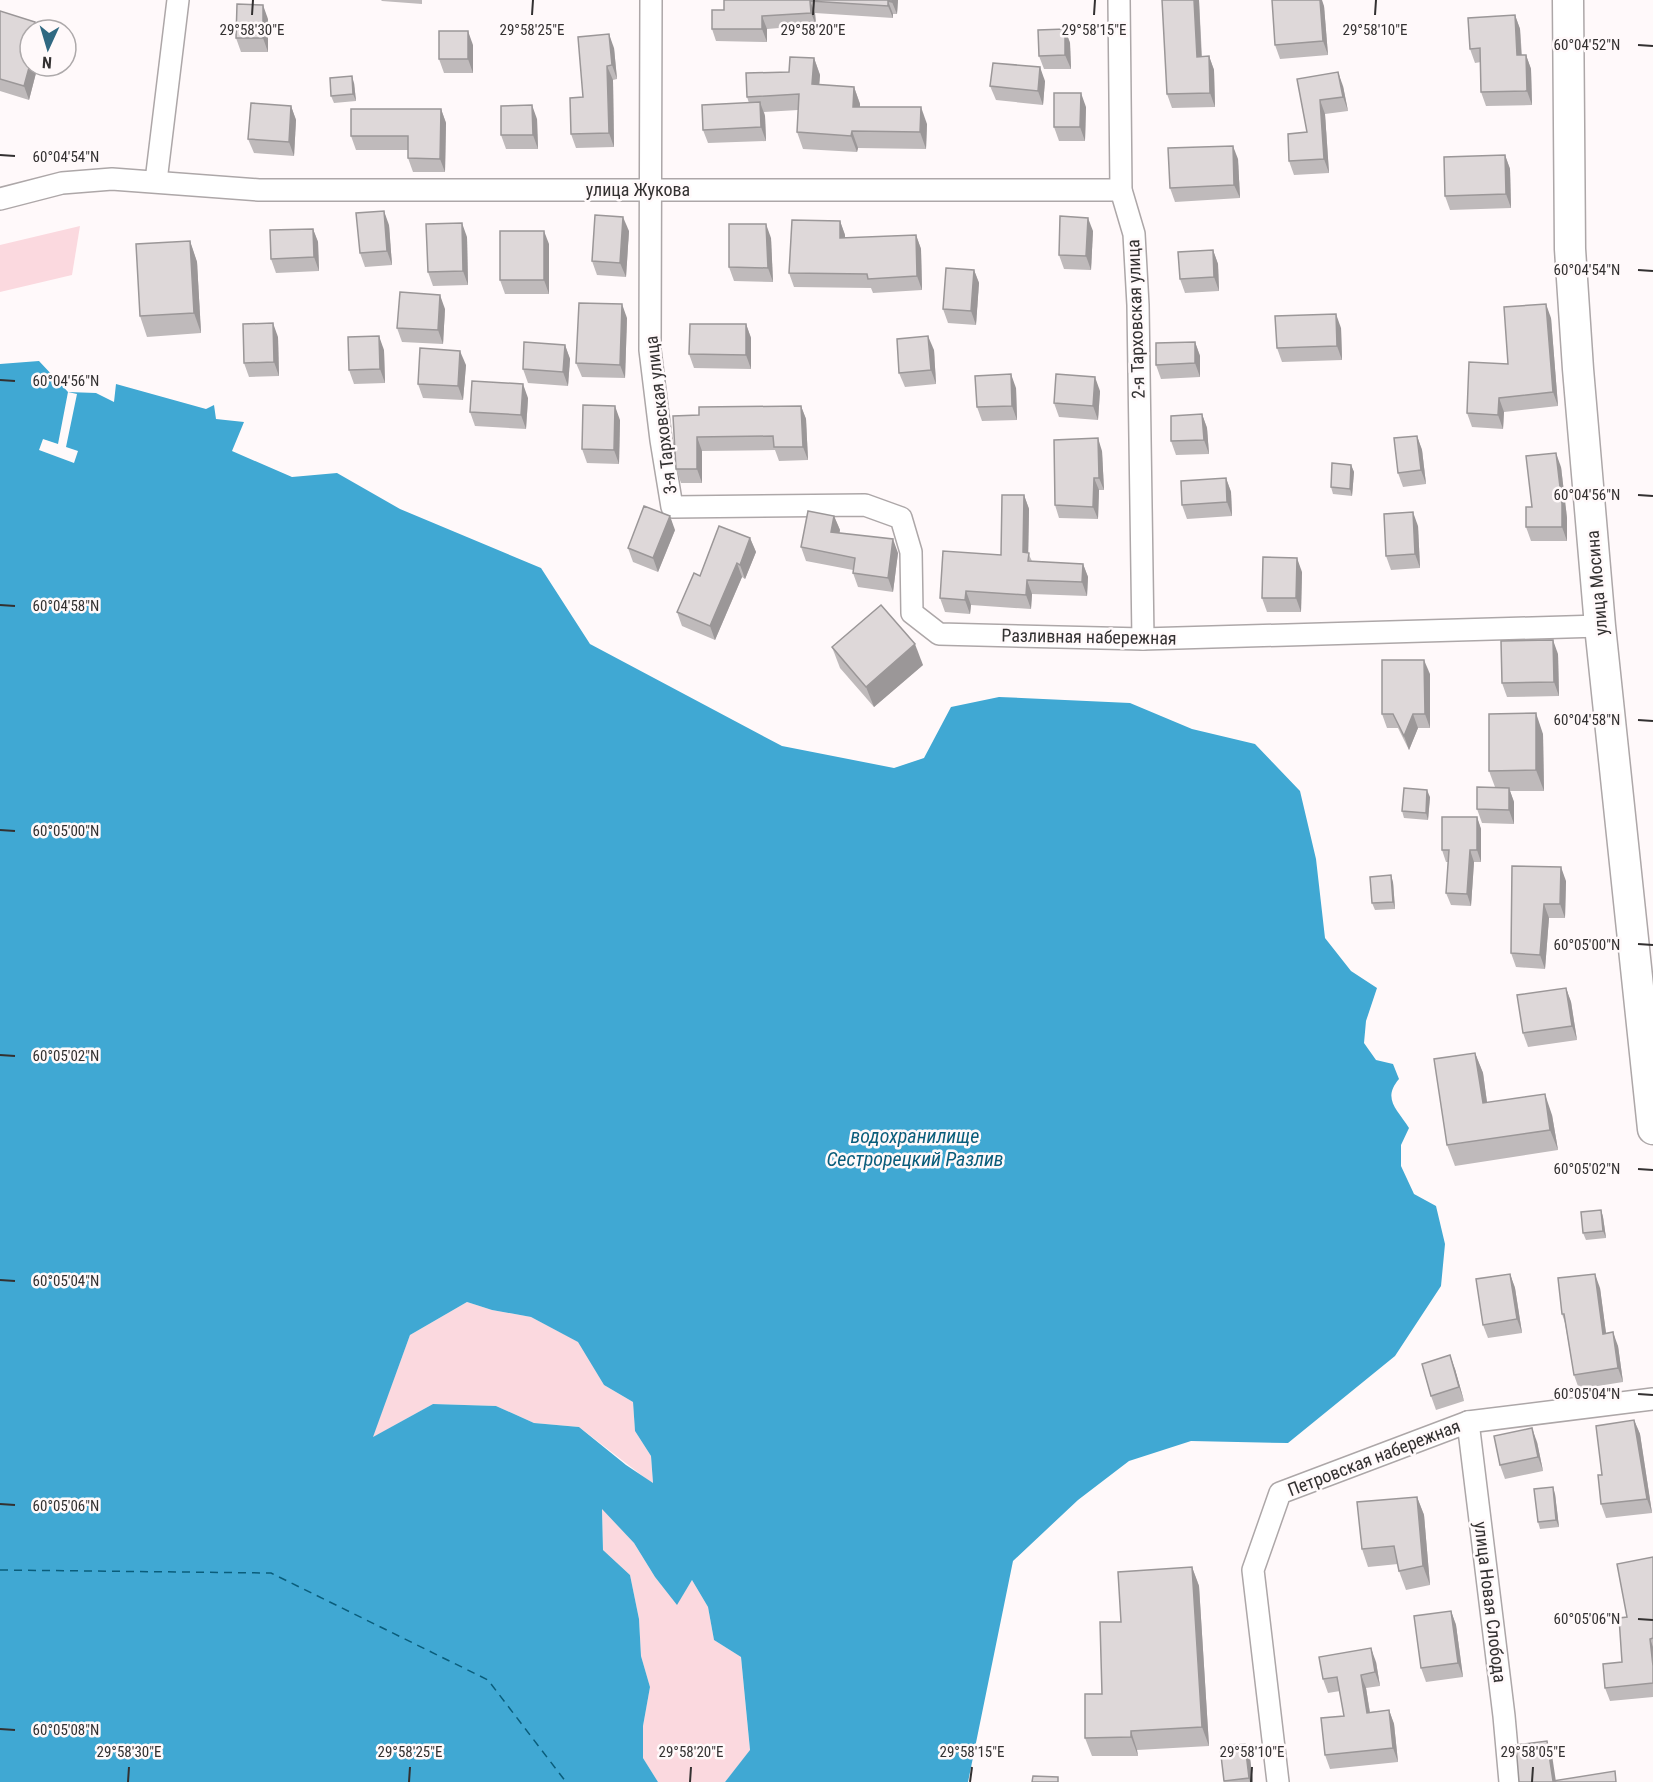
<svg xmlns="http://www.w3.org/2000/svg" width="1653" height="1782" viewBox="0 0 1653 1782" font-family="'Roboto Condensed',sans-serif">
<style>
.green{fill:#fbd9df}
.water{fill:#40a8d3;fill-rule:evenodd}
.pier{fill:#fff9fa}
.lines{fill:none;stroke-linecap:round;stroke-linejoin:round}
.ferry{stroke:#0a5d7b;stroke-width:1.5;stroke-dasharray:8 6;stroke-linecap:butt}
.street-casing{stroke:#ada7a8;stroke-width:24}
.secondary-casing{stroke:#ada7a8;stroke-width:33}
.street{stroke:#fff;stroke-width:21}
.secondary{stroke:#fff;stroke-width:30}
.wall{fill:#bfbabb}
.shaded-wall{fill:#9b9798}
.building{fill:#ded8d9;stroke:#9b9798;stroke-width:1.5}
.ticks{fill:none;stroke:#333131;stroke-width:2}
.labels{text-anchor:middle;stroke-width:5;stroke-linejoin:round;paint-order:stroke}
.street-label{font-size:18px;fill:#333131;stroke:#fff9fa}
.water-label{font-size:20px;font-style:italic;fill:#0a5d7b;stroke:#fff9fa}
.ticks-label{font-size:15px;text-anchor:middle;fill:#333131;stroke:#fff9fa;stroke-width:5;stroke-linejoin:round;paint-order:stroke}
</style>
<rect width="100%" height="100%" fill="#fff9fa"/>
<g class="green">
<polygon points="80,226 72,275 0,292 0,245"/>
<polygon points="467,1302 492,1310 531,1317 579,1342 604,1385 633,1402 635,1431 651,1456 653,1484 579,1427 534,1423 496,1406 433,1404 372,1438 410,1335"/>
<polygon points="602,1508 634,1543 655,1577 677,1604 692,1580 708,1607 714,1640 741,1657 750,1751 725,1782 658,1782 643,1758 643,1726 650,1687 641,1656 639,1619 630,1575 603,1550"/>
</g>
<path class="water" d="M39,361L68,392L96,393L114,402L116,384L206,409L214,405L216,419L244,422L232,451L292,477L337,473L400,509L541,568L590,644L782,746L894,768L924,758L951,707L999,697L1130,703L1192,729L1255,744L1300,791L1316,859L1325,938L1351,971L1377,988L1366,1021L1364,1043L1376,1060L1393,1064L1399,1079C1382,1099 1397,1109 1409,1128L1401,1145V1166L1414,1194L1436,1206L1445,1244L1441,1286L1395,1356L1288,1443L1191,1441L1129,1461L1078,1500L1013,1561L968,1782H725L750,1750L741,1657L714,1640L708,1607L692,1580L677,1605L655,1577L634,1543L602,1509L603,1550L630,1575L639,1619L641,1656L650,1687L643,1726V1758L658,1782H0V364ZM467,1302L492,1310L531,1317L578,1342L604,1385L633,1402L635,1431L651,1456L653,1483L626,1465L579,1427L534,1423L496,1406L433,1404L373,1437L410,1335Z"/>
<polygon class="pier" points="68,392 77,394 66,447 78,451 74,463 39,450 43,439 58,444"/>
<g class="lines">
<polyline class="ferry" points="0,1570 271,1573 488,1680 566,1782"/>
<g class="street-casing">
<g id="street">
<polyline points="651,0 650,350 661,440 672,507 865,505 901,518 911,552 912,613 939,634 1143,639 1600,626"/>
<polyline points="1119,0 1121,190 1134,234 1138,305 1143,639"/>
<polyline points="156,181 178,0"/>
<polyline points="0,199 62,183 112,179 259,190 1121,190"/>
<polyline points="1468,1422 1504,1716 1510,1782"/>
<polyline points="1278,1782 1253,1570 1280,1493 1468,1422 1653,1399"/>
</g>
</g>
<g class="secondary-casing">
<polyline id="secondary" points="1568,0 1570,249 1578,369 1600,626 1653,1129"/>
</g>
<use href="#street" class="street"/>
<use href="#secondary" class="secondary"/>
</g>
<g class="wall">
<polygon points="381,0 422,0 422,4 382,1"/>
<polygon points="724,0 898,0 897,14 893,14 893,18 815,13 816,25 767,29 767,42 716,41 712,29 724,10"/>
<polygon points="1199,0 1202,56 1209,56 1214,70 1215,107 1172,108 1167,94"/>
<polygon points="1324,6 1328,55 1280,59 1275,45"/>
<polygon points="0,11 35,22 38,30 30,30 30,66 36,73 29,100 0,91"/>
<polygon points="1515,15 1520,29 1522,55 1526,55 1531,69 1532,105 1486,106 1481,92 1481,62 1475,63 1470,49"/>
<polygon points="268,19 268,52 241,52 236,38"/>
<polygon points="1065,29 1070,43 1071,69 1044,69 1039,56"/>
<polygon points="473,45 473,73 444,73 439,59"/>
<polygon points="614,48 617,79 613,80 614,147 576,148 571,134"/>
<polygon points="814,58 820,75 819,85 854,87 860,104 860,107 927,124 926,149 858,148 857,152 803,149 797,132 798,110 764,112 765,116 766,141 708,143 703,130 749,103 747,97"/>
<polygon points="1297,79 1343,86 1348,111 1325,114 1329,173 1294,175 1289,161 1307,132"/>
<polygon points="1045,81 1043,105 996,100 990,86"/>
<polygon points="354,83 356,101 334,103 331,96"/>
<polygon points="291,106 296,120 294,156 254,153 248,139"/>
<polygon points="1086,107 1085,141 1059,141 1054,127"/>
<polygon points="441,109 446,123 445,172 413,172 408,158 408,150 356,150 351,136"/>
<polygon points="537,119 538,149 506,149 501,135"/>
<polygon points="1505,155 1510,169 1511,208 1450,210 1445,196"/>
<polygon points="1238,159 1240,198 1175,202 1170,188"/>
<polygon points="840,221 845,235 845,238 916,235 921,249 922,290 873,293 871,288 794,287 789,273"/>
<polygon points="389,225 392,265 365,267 360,253"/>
<polygon points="313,229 318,242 319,271 276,273 271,259"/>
<polygon points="629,231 626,277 597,275 592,261"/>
<polygon points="1093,231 1091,270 1064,269 1059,255"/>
<polygon points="467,237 468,285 433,286 428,272"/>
<polygon points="771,238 773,282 734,281 729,267"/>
<polygon points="190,241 197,262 201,333 147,337 140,316"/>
<polygon points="549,244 549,294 505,294 500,280"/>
<polygon points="1213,250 1218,264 1219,291 1185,293 1180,279"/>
<polygon points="974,270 979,283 976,325 948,323 943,309"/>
<polygon points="445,309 443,344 402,342 397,328"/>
<polygon points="627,318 625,378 582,377 576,363"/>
<polygon points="1551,318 1558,406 1504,412 1503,429 1472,427 1467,413 1508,364"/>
<polygon points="746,324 751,338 751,369 694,368 689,354"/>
<polygon points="1341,328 1342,360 1282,362 1277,348"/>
<polygon points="278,337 279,376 249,377 244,363"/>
<polygon points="1195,342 1200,356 1200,377 1161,379 1156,365"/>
<polygon points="565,345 570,359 568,386 528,383 523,369"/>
<polygon points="384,350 385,383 354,384 349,370"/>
<polygon points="934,350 936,384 905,387 899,373"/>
<polygon points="466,365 463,400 423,398 418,384"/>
<polygon points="1016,388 1017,420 982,421 977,407"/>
<polygon points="1100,391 1098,420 1059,417 1054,403"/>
<polygon points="528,398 526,429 475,426 470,412"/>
<polygon points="801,406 806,419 808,460 779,461 775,450 702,451 702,483 681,483 676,469 699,415"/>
<polygon points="1202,414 1207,428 1209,454 1176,455 1171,441"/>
<polygon points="620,420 619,464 587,463 582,449"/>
<polygon points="1417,436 1422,450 1426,484 1403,487 1398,473"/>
<polygon points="1102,451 1104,490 1099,490 1098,519 1059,518 1055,505"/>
<polygon points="1351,465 1354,472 1352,496 1333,494 1331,487"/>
<polygon points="1561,467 1567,518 1567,541 1531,541 1526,527 1532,507"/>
<polygon points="1226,478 1231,492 1232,516 1187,519 1182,505"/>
<polygon points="1024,495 1029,509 1028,553 1032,561 1083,564 1088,577 1087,596 1032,594 1031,609 971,605 970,614 945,612 940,598 1001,555"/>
<polygon points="834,516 840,530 839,533 898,553 893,592 858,587 853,573 853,570 806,561 801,547"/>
<polygon points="1418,526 1420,568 1391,570 1386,556"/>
<polygon points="675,530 658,572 633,562 628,548"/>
<polygon points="750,538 756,552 745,579 742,577 715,640 682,626 677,612 700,576"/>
<polygon points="1302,572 1301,612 1267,612 1262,598"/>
<polygon points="832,647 923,665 874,707 840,668"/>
<polygon points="1558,654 1559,696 1507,697 1502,683"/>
<polygon points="1430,674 1430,728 1418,728 1409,750 1398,728 1387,728 1382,714"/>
<polygon points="1543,734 1544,791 1510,791 1514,802 1514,824 1482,823 1477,809 1495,787 1489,771"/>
<polygon points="1430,797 1428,820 1404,818 1402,811"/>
<polygon points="1477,817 1481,829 1481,862 1474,862 1471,906 1451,905 1446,893 1448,862 1446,862 1442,850"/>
<polygon points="1512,866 1566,881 1565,918 1549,918 1545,969 1516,967 1511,953"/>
<polygon points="1393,882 1395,909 1375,910 1372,903"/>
<polygon points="1566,988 1571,1002 1577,1040 1528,1047 1523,1033"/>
<polygon points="1475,1053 1483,1073 1487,1103 1552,1115 1558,1150 1455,1166 1447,1145"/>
<polygon points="1601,1210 1603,1217 1606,1238 1586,1240 1583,1233"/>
<polygon points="1510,1274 1515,1288 1522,1333 1488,1338 1483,1325"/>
<polygon points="1600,1288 1606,1333 1618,1346 1623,1382 1579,1389 1574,1375 1565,1323 1562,1314"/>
<polygon points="1455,1369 1464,1401 1436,1410 1431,1396"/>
<polygon points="1634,1420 1640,1434 1652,1513 1606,1518 1601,1504 1602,1475"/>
<polygon points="1537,1442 1543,1471 1505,1479 1500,1465"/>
<polygon points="1555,1494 1559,1527 1540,1529 1538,1522"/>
<polygon points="1417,1497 1424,1515 1430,1585 1406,1590 1399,1571 1398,1564 1368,1567 1362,1549"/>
<polygon points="1653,1557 1653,1697 1610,1701 1605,1688 1622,1662 1627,1617"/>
<polygon points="1192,1567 1199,1586 1209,1746 1137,1750 1138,1756 1092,1756 1085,1738 1102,1694 1121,1622"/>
<polygon points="1451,1611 1456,1625 1463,1677 1426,1682 1421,1668"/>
<polygon points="1376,1662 1380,1686 1366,1688 1370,1712 1389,1710 1394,1724 1398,1762 1330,1769 1325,1755 1344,1716 1340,1691 1328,1693 1323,1679"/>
<polygon points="1245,1744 1250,1758 1253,1782 1224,1782 1220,1747"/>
</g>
<g class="shaded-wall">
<polygon points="892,0 898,0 897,14 892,2"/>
<polygon points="1194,0 1199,0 1202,70 1197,57"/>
<polygon points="1320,0 1322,0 1324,6 1328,55 1323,41"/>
<polygon points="810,1 815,13 816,25 811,13"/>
<polygon points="888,1 893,14 893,18 888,6"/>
<polygon points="263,5 268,19 268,52 263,38"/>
<polygon points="1515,15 1520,29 1522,69 1517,55"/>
<polygon points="762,16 767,29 767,42 762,29"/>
<polygon points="35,22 38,30 33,30"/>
<polygon points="1065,29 1070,43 1071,69 1065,55"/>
<polygon points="468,31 473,45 473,73 468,59"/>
<polygon points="609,34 614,48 617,79 612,65"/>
<polygon points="30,39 30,66 34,66 36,73 29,100 24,86 24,57"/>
<polygon points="1526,55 1531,69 1532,105 1527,91"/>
<polygon points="1209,56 1214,70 1215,107 1210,93"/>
<polygon points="814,58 820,75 818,101 812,84"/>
<polygon points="607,66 613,80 614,147 609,133"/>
<polygon points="1040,67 1045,81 1043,105 1038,91"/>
<polygon points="1338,72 1343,86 1348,111 1343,97"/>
<polygon points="352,76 354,83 356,101 353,94"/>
<polygon points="854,87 860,104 859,123 853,107"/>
<polygon points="1081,93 1086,107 1085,141 1080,127"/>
<polygon points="1320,100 1325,114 1329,173 1324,159"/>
<polygon points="760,102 765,116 766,141 761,127"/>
<polygon points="532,105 537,119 538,149 533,135"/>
<polygon points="291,106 296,120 294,156 289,142"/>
<polygon points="921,107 927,124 926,149 920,132"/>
<polygon points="441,109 446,123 445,172 440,159"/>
<polygon points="852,131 858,148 857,152 851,136"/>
<polygon points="1233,146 1238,159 1240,198 1234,185"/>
<polygon points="1505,155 1510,169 1511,208 1506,194"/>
<polygon points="384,211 389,225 392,265 387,251"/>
<polygon points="623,217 629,231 626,277 620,263"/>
<polygon points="1088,218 1093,231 1091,270 1086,256"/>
<polygon points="840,221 845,235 845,252 840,238"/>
<polygon points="462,223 467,237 468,285 463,271"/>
<polygon points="766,224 771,238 773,282 768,268"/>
<polygon points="313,229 318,242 319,271 314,257"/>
<polygon points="544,231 549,244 549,294 544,280"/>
<polygon points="916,235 921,249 922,290 917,276"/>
<polygon points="190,241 197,262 201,333 194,313"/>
<polygon points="1213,250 1218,264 1219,291 1214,277"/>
<polygon points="974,270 979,283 976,325 971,311"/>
<polygon points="440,295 445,309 443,344 438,330"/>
<polygon points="622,304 627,318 625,378 620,365"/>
<polygon points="1546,304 1551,318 1558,406 1553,392"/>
<polygon points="1336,314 1341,328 1342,360 1337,346"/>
<polygon points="273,323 278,337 279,376 274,362"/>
<polygon points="746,324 751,338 751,369 746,355"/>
<polygon points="379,336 384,350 385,383 380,369"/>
<polygon points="928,336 934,350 936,384 931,370"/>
<polygon points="1195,342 1200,356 1200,377 1195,363"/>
<polygon points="565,345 570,359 568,386 563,372"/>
<polygon points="460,351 466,365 463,400 458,386"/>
<polygon points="1011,374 1016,388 1017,420 1012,406"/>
<polygon points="1095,377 1100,391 1098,420 1093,406"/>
<polygon points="523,384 528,398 526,429 521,415"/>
<polygon points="1499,398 1504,412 1503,429 1498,415"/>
<polygon points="615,406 620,420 619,464 614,450"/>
<polygon points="801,406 806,419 808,460 803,447"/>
<polygon points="1202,414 1207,428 1209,454 1204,440"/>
<polygon points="1417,436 1422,450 1426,484 1421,470"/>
<polygon points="697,437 702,451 702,483 697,469"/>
<polygon points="1098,438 1102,451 1104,490 1099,478"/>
<polygon points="1556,453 1561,467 1567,518 1567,541 1562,527"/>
<polygon points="1351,465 1354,472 1352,496 1350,489"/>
<polygon points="1094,478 1099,490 1098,519 1093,507"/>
<polygon points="1226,478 1231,492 1232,516 1227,502"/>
<polygon points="1024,495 1029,509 1028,566 1023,552"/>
<polygon points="1413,512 1418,526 1420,568 1415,554"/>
<polygon points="670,516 675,530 658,572 653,558"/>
<polygon points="834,516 840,530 837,546 831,532"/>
<polygon points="750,538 756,552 745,579 740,565"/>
<polygon points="893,539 898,553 893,592 888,578"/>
<polygon points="1297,558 1302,572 1301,612 1296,598"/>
<polygon points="737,563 742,577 715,640 710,626"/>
<polygon points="1083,564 1088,577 1087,596 1082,582"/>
<polygon points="1027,580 1032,594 1031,609 1026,595"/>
<polygon points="966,591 971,605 970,614 965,600"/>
<polygon points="1553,640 1558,654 1559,696 1554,682"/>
<polygon points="915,644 923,665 874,707 866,687"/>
<polygon points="1424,660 1430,674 1430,728 1425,714"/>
<polygon points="1536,713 1543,734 1544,791 1536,770"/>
<polygon points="1413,714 1418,728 1409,750 1404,736"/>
<polygon points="1509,788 1514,802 1514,824 1509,810"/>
<polygon points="1427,790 1430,797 1428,820 1426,813"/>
<polygon points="1477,817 1481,829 1481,862 1477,850"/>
<polygon points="1470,850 1474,862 1471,906 1467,894"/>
<polygon points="1561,867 1566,881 1565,918 1560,904"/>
<polygon points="1391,875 1393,882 1395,909 1393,902"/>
<polygon points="1544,904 1549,918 1545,969 1540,955"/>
<polygon points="1566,988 1571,1002 1577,1040 1572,1026"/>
<polygon points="1475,1053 1483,1073 1490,1124 1483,1103"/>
<polygon points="1545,1094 1552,1115 1558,1150 1550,1130"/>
<polygon points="1601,1210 1603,1217 1606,1238 1603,1231"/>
<polygon points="1510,1274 1515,1288 1522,1333 1517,1319"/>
<polygon points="1595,1274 1600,1288 1608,1348 1603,1334"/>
<polygon points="1613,1332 1618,1346 1623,1382 1618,1368"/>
<polygon points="1450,1355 1455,1369 1464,1401 1459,1387"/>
<polygon points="1634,1420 1640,1434 1652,1513 1647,1499"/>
<polygon points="1532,1428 1537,1442 1543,1471 1538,1457"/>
<polygon points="1553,1487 1555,1494 1559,1527 1556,1520"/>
<polygon points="1417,1497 1424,1515 1430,1585 1423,1566"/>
<polygon points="1192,1567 1199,1586 1209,1746 1202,1727"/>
<polygon points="1451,1611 1456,1625 1463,1677 1458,1663"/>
<polygon points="1650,1639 1653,1647 1653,1666"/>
<polygon points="1371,1648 1376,1662 1380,1686 1375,1672"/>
<polygon points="1361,1675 1366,1688 1372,1727 1367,1713"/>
<polygon points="1389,1710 1394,1724 1398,1762 1393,1748"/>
<polygon points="1131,1731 1137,1750 1138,1756 1131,1737"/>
<polygon points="1547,1741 1552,1755 1556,1782 1553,1782"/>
<polygon points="1245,1744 1250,1758 1253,1782 1250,1782 1249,1778"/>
</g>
<g class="building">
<polygon points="724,0 892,0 892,2 888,1 888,6 810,1 811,13 762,16 762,29 712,29 712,10 724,10"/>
<polygon points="1162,0 1194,0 1197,57 1209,56 1210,93 1167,94"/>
<polygon points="1272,0 1320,0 1323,41 1275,45"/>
<polygon points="237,4 263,5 263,38 236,38"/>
<polygon points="0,11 35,22 33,30 30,30 30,39 24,57 30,59 30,64 24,86 0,79"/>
<polygon points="1515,15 1517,55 1526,55 1527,91 1481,92 1480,48 1470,49 1468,18"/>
<polygon points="1065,29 1065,55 1039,56 1038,30"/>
<rect x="439" y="31" width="29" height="28"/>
<polygon points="609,34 612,65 607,66 609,133 571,134 570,98 583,97 578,37"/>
<polygon points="790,57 814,58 812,84 854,87 853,107 921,107 920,132 852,131 851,136 797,132 799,94 747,97 746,73 789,72"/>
<polygon points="993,63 1040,67 1038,91 990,86"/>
<polygon points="1338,72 1343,97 1320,100 1324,159 1289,161 1288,134 1307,132 1297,79"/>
<polygon points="352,76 353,94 331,96 330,78"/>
<polygon points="1054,93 1081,93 1080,127 1054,127"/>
<polygon points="760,102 761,127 703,130 702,105"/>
<polygon points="251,103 291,106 289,142 248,139"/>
<polygon points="532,105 533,135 501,135 501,106"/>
<polygon points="351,109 441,109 440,159 408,158 408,136 351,136"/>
<polygon points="1233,146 1234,185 1170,188 1168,148"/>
<polygon points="1505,155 1506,194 1445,196 1444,157"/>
<polygon points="384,211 387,251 360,253 356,213"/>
<polygon points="595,215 623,217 620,263 592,261"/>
<polygon points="1060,216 1088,218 1086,256 1059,255"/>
<polygon points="792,220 840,221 840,238 916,235 917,276 868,279 867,274 789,273"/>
<polygon points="462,223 463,271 428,272 426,224"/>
<polygon points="729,224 766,224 768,268 729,267"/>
<polygon points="313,229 314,257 271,259 270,230"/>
<rect x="500" y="231" width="44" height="49"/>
<polygon points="190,241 194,313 140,316 136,244"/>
<polygon points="1213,250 1214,277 1180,279 1178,252"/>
<polygon points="946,268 974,270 971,311 943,309"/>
<polygon points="400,292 440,295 438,330 397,328"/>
<polygon points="579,303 622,304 620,365 576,363"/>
<polygon points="1546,304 1553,392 1499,398 1498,415 1467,413 1469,362 1508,364 1504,307"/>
<polygon points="1336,314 1337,346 1277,348 1275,316"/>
<polygon points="273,323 274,362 244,363 243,324"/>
<polygon points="690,324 746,324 746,355 689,354"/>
<polygon points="379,336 380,369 349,370 348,337"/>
<polygon points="928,336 931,370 899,373 897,339"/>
<polygon points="524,342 565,345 563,372 523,369"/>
<polygon points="1195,342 1195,363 1156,365 1156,343"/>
<polygon points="420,348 460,351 458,386 418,384"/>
<polygon points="1011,374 1012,406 977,407 975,376"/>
<polygon points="1056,374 1095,377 1093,406 1054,403"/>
<polygon points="472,381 523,384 521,415 470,412"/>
<polygon points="583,405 615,406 614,450 582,449"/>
<polygon points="801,406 803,447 774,447 773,436 697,437 697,469 676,469 673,416 699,415 699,407"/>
<polygon points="1202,414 1204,440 1171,441 1171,416"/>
<polygon points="1417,436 1421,470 1398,473 1394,438"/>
<polygon points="1098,438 1099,478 1094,478 1093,507 1055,505 1054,440"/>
<polygon points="1556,453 1562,504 1562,527 1526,527 1526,507 1532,507 1526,456"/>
<polygon points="1332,463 1351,465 1350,489 1331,487"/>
<polygon points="1226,478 1227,502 1182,505 1181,481"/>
<polygon points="1002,495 1024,495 1023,552 1029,553 1028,561 1083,564 1082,582 1027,580 1026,595 966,591 965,600 940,598 943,551 1001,555"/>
<polygon points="644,506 670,516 653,558 628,548"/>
<polygon points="808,511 834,516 831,532 893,539 888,578 853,573 855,558 801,547"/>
<polygon points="1413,512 1415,554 1386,556 1384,514"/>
<polygon points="719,526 750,538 740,565 737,563 710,626 677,612 694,573 700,576"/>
<polygon points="1263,557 1297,558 1296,598 1262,598"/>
<polygon points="881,605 915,644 866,687 832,647"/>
<polygon points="1553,640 1554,682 1502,683 1501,641"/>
<polygon points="1382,660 1424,660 1425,714 1413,714 1404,736 1393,714 1382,714"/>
<polygon points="1536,713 1536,770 1489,771 1489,714"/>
<polygon points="1477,787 1509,788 1509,810 1477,809"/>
<polygon points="1404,788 1427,790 1426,813 1402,811"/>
<polygon points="1442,817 1477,817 1477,850 1470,850 1467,894 1446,893 1449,850 1442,850"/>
<polygon points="1512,866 1561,867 1560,904 1544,904 1540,955 1511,953"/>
<polygon points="1391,875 1393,902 1372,903 1370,877"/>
<polygon points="1566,988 1572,1026 1523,1033 1517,995"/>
<polygon points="1475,1053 1483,1103 1545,1094 1550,1130 1447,1145 1434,1059"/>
<polygon points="1601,1210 1603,1231 1583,1233 1581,1212"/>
<polygon points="1510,1274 1517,1319 1483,1325 1476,1279"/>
<polygon points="1595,1274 1603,1334 1613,1332 1618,1368 1574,1375 1564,1314 1562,1314 1558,1278"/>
<polygon points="1450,1355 1459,1387 1431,1396 1422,1364"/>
<polygon points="1634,1420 1647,1499 1601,1504 1598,1475 1602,1475 1596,1426"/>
<polygon points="1532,1428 1538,1457 1500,1465 1494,1436"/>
<polygon points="1553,1487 1556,1520 1538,1522 1534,1489"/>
<polygon points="1417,1497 1423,1566 1399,1571 1394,1546 1362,1549 1357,1502"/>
<polygon points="1653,1557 1653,1638 1650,1639 1653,1666 1653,1683 1605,1688 1603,1664 1622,1662 1619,1618 1627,1617 1617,1564"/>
<polygon points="1192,1567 1202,1727 1131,1731 1131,1737 1085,1738 1085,1694 1102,1694 1100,1622 1121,1622 1118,1572"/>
<polygon points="1451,1611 1458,1663 1421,1668 1414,1616"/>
<polygon points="1371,1648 1375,1672 1361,1675 1367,1713 1389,1710 1393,1748 1325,1755 1321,1718 1344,1716 1337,1677 1323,1679 1319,1657"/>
<polygon points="1547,1741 1553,1781 1615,1771 1616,1782 1519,1782 1516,1745"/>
<polygon points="1245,1744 1249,1778 1224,1781 1220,1747"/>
<polygon points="1033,1776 1058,1777 1058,1782 1032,1782"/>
</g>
<path class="ticks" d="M252,15L253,0M532,15L533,0M813,15L814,0M1094,15L1095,0M1375,15L1376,0M1638,45L1653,46M0,155L15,156M1638,270L1653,271M0,380L15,381M1638,495L1653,496M0,605L15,606M1638,720L1653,721M0,830L15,831M1638,944L1653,945M0,1055L15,1056M1638,1169L1653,1170M0,1280L15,1281M1638,1394L1653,1395M0,1504L15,1505M1638,1619L1653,1620M0,1729L15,1730M128,1782L129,1767M409,1782L410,1767M690,1782L691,1767M970,1782L972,1767M1251,1782L1252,1767M1532,1782L1533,1767"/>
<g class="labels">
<g class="street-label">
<text x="638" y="196">улица Жукова</text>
<text transform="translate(1136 319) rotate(-92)" y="6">2-я Тарховская улица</text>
<text transform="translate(661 415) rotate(-97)" y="6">3-я Тарховская улица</text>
<text transform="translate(1597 583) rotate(-95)" y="6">улица Мосина</text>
<text transform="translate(1089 637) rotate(1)" y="6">Разливная набережная</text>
<text transform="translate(1374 1458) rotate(-21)" y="6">Петровская набережная</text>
<text transform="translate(1490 1602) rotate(83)" y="6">улица Новая Слобода</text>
</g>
<g class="water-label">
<text x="915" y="1143">водохранилище<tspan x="915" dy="23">Сестрорецкий Разлив</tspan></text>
</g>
</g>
<g class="ticks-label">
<text x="252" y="35">29°58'30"E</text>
<text x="532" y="35">29°58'25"E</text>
<text x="813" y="35">29°58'20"E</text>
<text x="1094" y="35">29°58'15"E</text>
<text x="1375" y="35">29°58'10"E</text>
<text x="1587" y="50">60°04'52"N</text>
<text x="66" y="162">60°04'54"N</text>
<text x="1587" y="275">60°04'54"N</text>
<text x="66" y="386">60°04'56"N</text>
<text x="1587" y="500">60°04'56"N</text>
<text x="66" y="611">60°04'58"N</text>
<text x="1587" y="725">60°04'58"N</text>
<text x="66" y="836">60°05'00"N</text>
<text x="1587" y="950">60°05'00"N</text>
<text x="66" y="1061">60°05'02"N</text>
<text x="1587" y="1174">60°05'02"N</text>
<text x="66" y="1286">60°05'04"N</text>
<text x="1587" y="1399">60°05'04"N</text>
<text x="66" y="1511">60°05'06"N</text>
<text x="1587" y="1624">60°05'06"N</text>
<text x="66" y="1735">60°05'08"N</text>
<text x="129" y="1757">29°58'30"E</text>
<text x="410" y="1757">29°58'25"E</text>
<text x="691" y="1757">29°58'20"E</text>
<text x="972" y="1757">29°58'15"E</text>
<text x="1252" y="1757">29°58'10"E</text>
<text x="1533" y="1757">29°58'05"E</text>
</g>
<g transform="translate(48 48) rotate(184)"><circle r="28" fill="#fff9fa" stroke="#ada9aa" stroke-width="1.5"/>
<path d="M0-4.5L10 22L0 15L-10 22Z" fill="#306982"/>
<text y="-9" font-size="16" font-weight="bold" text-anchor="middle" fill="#333131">N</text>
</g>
</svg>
